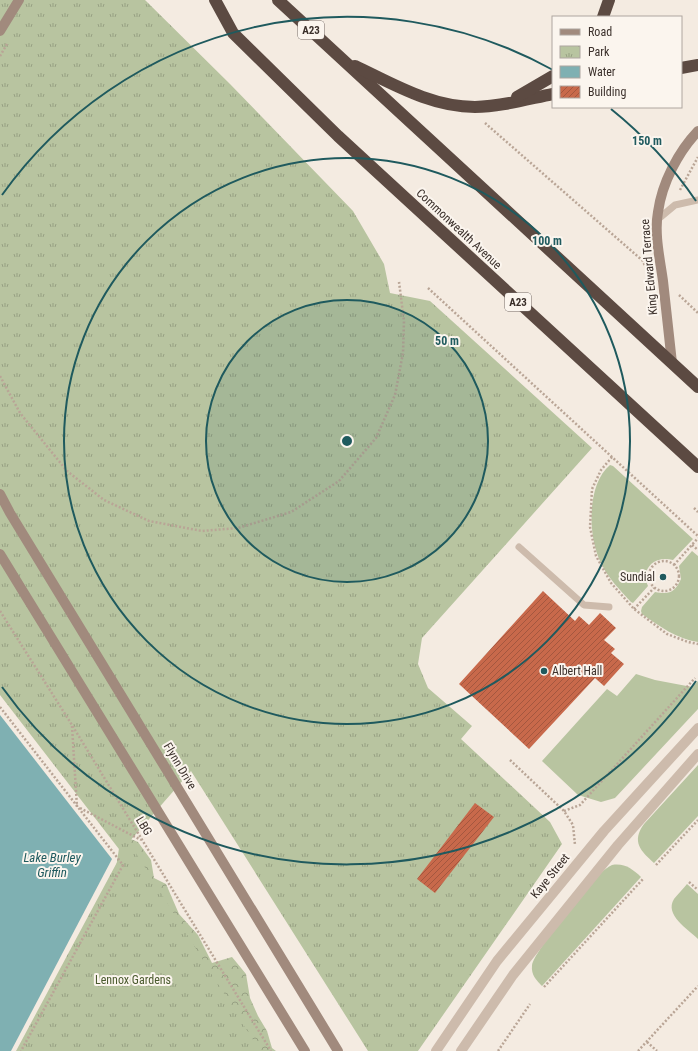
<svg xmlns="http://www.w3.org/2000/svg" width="698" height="1051" viewBox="0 0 698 1051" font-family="'Roboto Condensed',sans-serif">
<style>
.green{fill:#b8c4a0}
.forest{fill:url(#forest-crowns)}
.park{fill:url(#park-tufts)}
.water{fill:#7fb0b2}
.building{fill:url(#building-hatch)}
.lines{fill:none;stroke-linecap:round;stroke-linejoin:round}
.path{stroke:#b9a596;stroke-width:2.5;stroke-dasharray:2 2;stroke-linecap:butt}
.lane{stroke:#cdbbac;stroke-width:7}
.street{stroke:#cdbbac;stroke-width:10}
.secondary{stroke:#a18a7d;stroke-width:10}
.highway{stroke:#5c4a42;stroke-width:12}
.ring{fill:none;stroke:#1f5a5e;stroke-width:2}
.poi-dot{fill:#1f5a5e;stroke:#fbf5ee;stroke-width:1.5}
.labels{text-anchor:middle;stroke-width:4;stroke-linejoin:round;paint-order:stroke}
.shield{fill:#fbf5ee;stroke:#756b66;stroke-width:1}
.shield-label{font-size:11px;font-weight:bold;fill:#3b302b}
.street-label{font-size:12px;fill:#3b302b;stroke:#fbf5ee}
.poi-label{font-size:12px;fill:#3b302b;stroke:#fbf5ee;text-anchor:end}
.park-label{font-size:12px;fill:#4a5a2e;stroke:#fbf5ee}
.water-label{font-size:13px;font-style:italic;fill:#1f5a5e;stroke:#fbf5ee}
.centre{fill:#1f5a5e;stroke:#fbf5ee;stroke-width:2}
.ring-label{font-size:12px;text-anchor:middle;font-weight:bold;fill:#1f5a5e;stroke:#fbf5ee;stroke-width:4;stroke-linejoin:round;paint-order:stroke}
</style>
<defs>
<pattern id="forest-crowns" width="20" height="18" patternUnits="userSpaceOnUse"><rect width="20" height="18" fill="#b8c4a0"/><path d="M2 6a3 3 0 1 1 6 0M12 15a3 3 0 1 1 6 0" fill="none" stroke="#97a083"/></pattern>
<pattern id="park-tufts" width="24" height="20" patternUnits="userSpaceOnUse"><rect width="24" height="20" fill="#b8c4a0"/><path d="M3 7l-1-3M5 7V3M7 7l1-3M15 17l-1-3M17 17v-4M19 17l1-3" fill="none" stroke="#97a083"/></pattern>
<pattern id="building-hatch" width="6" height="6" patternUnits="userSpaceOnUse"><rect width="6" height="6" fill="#c8694b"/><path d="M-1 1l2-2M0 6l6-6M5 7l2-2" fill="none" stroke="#a4573f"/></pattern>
</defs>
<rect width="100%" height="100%" fill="#f4ebe1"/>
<g class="green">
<path d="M610,465L613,466L693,539L673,560C655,555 640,568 648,586L633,603L631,602C620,590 608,578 601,563C588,538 586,485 610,465Z"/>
<path d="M692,551L698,556V642C677,639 659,626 642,614L641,611L642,607L655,592C670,595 675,592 681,579L679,566Z"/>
<polygon points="636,674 655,680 692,687 698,681 698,709 615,798 601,802 578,795 542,761 607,689 617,696"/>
<path d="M698,765V816L654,863C641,851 631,842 644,824Z"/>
<path d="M612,865C625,863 632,869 641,877L542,986C536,980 531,975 532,965C534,951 589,886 602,872C605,869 608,867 612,865Z"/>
<path d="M687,884L698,894V939C688,929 664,915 674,899C678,894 683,889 687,884Z"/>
</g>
<polygon class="forest" points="121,835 138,842 151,860 154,878 166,884 179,914 198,935 212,963 232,957 246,974 250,998 258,1016 267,1031 272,1048 276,1051 223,1051 116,868"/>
<polygon class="park" points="0,0 145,0 230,84 353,211 384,264 390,293 430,301 592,448 422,638 418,664 428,688 472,726 461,739 550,822 562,844 418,1051 368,1051 191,771 129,842 260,1051 16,1051 122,853 0,695"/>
<polygon class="water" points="0,715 112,859 11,1051 0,1051"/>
<g class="building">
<polygon points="543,591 575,621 579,616 589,625 600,613 616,628 604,640 615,649 611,653 624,664 604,686 595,678 529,749 459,684"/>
<polygon points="475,803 494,817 435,893 417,879"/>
</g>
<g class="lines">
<g class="path">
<polyline points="0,56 7,44"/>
<polyline points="485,123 643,261 645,266"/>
<polyline points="680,190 698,157"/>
<polyline points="428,288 698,536"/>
<polyline points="679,295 698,313"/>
<polyline points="0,376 20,413 67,471 104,500 149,521 202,531 238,528 291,512 339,481 376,438 395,395 403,353 404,321 399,282"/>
<polyline points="612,457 601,470 592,489 590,527 596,556 611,583 634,609 667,634 688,642 698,644"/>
<polyline points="694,508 698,512"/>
<polyline points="692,545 698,550"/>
<circle cx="664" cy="576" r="15"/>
<polyline points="674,565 698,538"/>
<polyline points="634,609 654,588"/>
<polyline points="0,611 72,725 271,1051"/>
<polyline points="0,707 123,865 21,1051"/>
<polyline points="72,726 77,807"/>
<polyline points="510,760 564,811 573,825 575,845"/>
<polyline points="80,808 141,840"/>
<polyline points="564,811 580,805 695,678"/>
<polyline points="656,865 698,820"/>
<polyline points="689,882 698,890"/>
<polyline points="544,987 643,879"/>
<polyline points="647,1042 657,1051"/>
<polyline points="498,1051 530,1004"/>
<polyline points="638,1051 698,986"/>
</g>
<g class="lane">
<polyline points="657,220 675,205 698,200"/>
<polyline points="519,547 584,605 609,607"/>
</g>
<g class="street">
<polyline points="436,1051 497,961 604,831 698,728"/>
<polyline points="461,1051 513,975 618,845 698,754"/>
</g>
<g class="secondary">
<polyline points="0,31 19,0"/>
<path d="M672,363C669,336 666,308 663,281C660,259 654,234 658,212C662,183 678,152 698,131"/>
<polyline points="0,494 10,513 338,1051"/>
<polyline points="0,554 305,1051"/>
</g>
<g class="highway">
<polyline points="215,0 233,33 338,136 698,467"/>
<polyline points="278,0 698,387"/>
<polyline points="603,17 609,0"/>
<path d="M355,66C393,84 431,107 475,107C500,107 528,99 553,94"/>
<polyline points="681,68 698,65"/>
<polyline points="517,97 553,76"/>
</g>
</g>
<circle cx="347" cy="441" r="141" fill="#1f5a5e" fill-opacity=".12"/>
<g class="ring">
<circle cx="347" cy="441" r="141"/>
<circle cx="347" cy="441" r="283"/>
<path d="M696 681A424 424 0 0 1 2 687M2 195A424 424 0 0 1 553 70M611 109A424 424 0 0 1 696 201"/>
</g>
<g class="poi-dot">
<circle cx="663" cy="577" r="4"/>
<circle cx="544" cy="671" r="4"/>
</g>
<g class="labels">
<g class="shield">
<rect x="298" y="21" width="26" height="18" rx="3"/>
<rect x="505" y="293" width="26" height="18" rx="3"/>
</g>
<g class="shield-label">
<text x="311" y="34">A23</text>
<text x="518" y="306">A23</text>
</g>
<g class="street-label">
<text transform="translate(459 229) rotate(43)" y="4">Commonwealth Avenue</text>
<text transform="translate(649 267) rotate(-95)" y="4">King Edward Terrace</text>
<text transform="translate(180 766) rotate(59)" y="4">Flynn Drive</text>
<text transform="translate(144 826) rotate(59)" y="4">LBG</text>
<text transform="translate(550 876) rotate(-51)" y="4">Kaye Street</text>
</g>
<g class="poi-label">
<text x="655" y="581">Sundial</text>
<text x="552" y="675" text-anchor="start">Albert Hall</text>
</g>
<g class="park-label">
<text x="133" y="984">Lennox Gardens</text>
</g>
<g class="water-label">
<text x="52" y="862">Lake Burley<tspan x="52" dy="15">Griffin</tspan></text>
</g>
</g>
<circle cx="347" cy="441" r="6" class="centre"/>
<g class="ring-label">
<text x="647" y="145">150 m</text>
<text x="547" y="245">100 m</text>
<text x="447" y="345">50 m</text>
</g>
<rect x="552" y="16" width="130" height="92" fill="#fbf5ee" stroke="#aea6a0"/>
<rect x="560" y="29" width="20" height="6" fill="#a18a7d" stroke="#aea6a0"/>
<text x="588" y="36" font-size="12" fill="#3b302b">Road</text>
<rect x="560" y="46" width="20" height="12" fill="url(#park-tufts)" stroke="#aea6a0"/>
<text x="588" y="56" font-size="12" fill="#3b302b">Park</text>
<rect x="560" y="66" width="20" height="12" fill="#7fb0b2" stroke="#aea6a0"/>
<text x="588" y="76" font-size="12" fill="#3b302b">Water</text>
<rect x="560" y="86" width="20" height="12" fill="url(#building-hatch)" stroke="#aea6a0"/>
<text x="588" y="96" font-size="12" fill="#3b302b">Building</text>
</svg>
